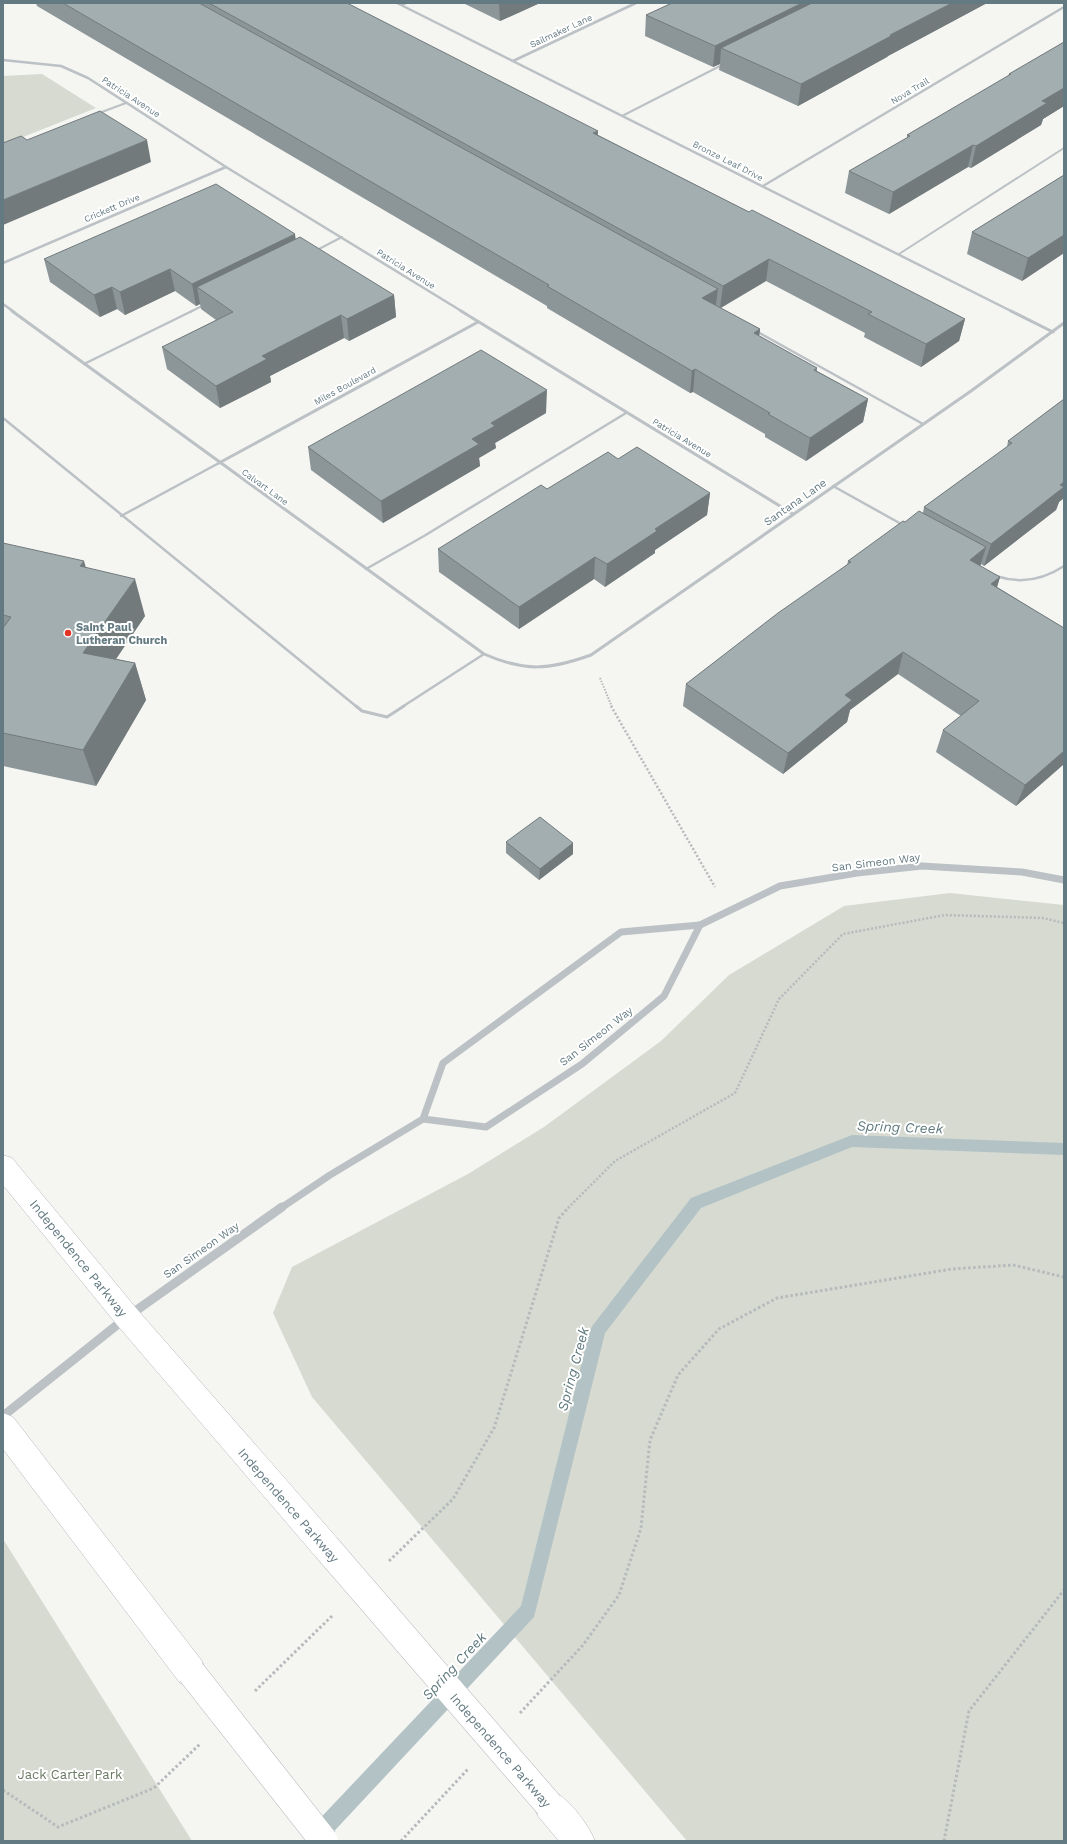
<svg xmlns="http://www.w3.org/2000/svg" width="1067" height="1844" viewBox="0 0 1067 1844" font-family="'Work Sans',sans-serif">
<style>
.green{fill:#d6dad1}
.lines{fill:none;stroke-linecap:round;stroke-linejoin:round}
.stream{fill:#b3c3c5;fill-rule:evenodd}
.secondary-casing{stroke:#b0b7ba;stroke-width:1}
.path-far2{stroke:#b6babc;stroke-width:2;stroke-dasharray:1.5 1.5;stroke-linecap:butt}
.path-far1{stroke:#b6babc;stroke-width:2.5;stroke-dasharray:2 2;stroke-linecap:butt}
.path{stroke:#b6babc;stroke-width:3;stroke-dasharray:2.5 2.5;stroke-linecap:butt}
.service-far2{stroke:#bbc1c4;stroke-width:2}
.service-far1{stroke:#bbc1c4;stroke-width:2.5}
.service{stroke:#bbc1c4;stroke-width:3}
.minor-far1{stroke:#bbc1c4;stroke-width:2.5}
.minor{stroke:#bbc1c4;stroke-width:3}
.tertiary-far1{stroke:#bbc1c4;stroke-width:7}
.tertiary{stroke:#bbc1c4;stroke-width:9}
.secondary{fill:#fff;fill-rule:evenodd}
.secondary-bridge-casing{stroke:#b0b7ba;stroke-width:29;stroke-linecap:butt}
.secondary-bridge{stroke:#fff;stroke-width:28}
.wall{fill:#8c9698}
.shaded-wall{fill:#727a7c}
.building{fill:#a3aeb1;stroke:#727a7c}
.poi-dot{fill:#e23525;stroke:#fff;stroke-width:1.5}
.labels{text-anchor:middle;stroke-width:4;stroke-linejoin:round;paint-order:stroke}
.far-street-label{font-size:9px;fill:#647a82;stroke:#fff}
.street-label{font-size:11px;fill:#647a82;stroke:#fff}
.poi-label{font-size:11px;font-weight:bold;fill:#647a82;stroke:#fff;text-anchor:start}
.near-street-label{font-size:13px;fill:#647a82;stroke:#fff}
.near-park-label{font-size:13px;fill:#6b7a63;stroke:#fff}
.near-water-label{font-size:14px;font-style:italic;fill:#607b7f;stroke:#fff}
</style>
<rect width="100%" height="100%" fill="#f5f5f2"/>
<g class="green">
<polygon points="42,74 96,108 3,145 3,76"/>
<polygon points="950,893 1064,905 1064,1841 687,1841 312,1397 273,1313 292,1267 468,1174 544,1127 661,1041 729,975 844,906"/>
<polygon points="3,1539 192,1841 3,1841"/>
</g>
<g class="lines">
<polygon class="stream" points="852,1135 1064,1143 1064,1155 852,1147 701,1208 605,1333 534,1617 325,1841 310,1841 308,1836 310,1829 521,1606 590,1330 593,1325 691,1198"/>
<g class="secondary-casing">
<g id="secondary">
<polygon points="3,1155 12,1158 136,1308 336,1537 340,1547 336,1557 326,1561 316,1557 118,1326 3,1185"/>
<polygon points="3,1413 13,1417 202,1661 206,1672 202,1683 191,1687 180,1683 3,1449"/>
<path d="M549,1789C568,1797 587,1822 595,1841H559L538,1816L533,1805L538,1794Z"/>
</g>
</g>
<polyline class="path-far2" points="600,678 612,707"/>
<g class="path-far1">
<polyline points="611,706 715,887"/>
<polyline points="568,1208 615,1161 735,1093 779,999 843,934 945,915 1043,918 1064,923"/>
</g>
<g class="path">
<polyline points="389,1561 453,1499 494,1428 559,1218 569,1207"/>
<polyline points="255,1691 333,1615"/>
<polyline points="520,1713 583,1645 619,1595 641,1528 650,1440 678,1375 719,1329 777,1298 952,1269 1013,1265 1064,1277"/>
<polyline points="3,1790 58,1827 154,1788 200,1744"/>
<polyline points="401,1841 468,1769"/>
<polyline points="944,1841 969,1711 1064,1590"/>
</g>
<g class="service-far2">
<polyline points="401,5 407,3"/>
<polyline points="99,113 126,103"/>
<polyline points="622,116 722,65"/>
<polyline points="317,250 342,237"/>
<polyline points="899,254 1064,148"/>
<polyline points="190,312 204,305"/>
</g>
<g class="service-far1">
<polyline points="756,331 923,424"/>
<polyline points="84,364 192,311"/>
<polyline points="3,418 357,707"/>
<polyline points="833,486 903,525"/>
<polyline points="121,516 219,463"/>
<polyline points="366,569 424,536 626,413"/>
<path d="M996,576C1020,584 1043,580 1064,566"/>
<polyline points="402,707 484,654"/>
</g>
<polyline class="service" points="356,706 362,711 387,717 404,706"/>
<g class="minor-far1">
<polyline points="397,3 1013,312"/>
<polyline points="3,60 61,66 88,78 226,167 463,312"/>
<polyline points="513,61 636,3"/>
<polyline points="763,186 1064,7"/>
<polyline points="3,263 226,167"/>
<polyline points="3,304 14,312"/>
</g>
<g class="minor">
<path d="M12,311L484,654C525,672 549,670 591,655L971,391L1064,323"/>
<polyline points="461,311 793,514"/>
<polyline points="1011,311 1053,332"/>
<polyline points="219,463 478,322"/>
</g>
<g class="tertiary-far1">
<polyline points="423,1119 443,1063 621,932 700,925 780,886 857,873 922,866 1022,872 1064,880"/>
<polyline points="281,1208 330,1175 423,1119 486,1127 582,1064 664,996 700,925"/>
</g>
<polyline class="tertiary" points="3,1416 127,1317 282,1207"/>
<use href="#secondary" class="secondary"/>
<g class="secondary-bridge-casing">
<g id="secondary-bridge">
<polyline points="326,1547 549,1805"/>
<polyline points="191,1672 324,1841"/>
</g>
</g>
<use href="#secondary-bridge" class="secondary-bridge"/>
</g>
<g class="wall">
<polygon points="36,3 347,3 598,135 749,212 965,319 959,341 921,367 864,337 865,333 766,281 721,308 760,329 759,336 817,368 817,371 868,399 863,422 806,461 765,437 765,434 693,392 690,393 547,308 547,306 37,6"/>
<polygon points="463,3 540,3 500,21"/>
<polygon points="672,3 987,3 888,56 887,57 798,106 719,70 720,64 713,67 645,36 646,15"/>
<polygon points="1064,42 1064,106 1043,119 1041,125 971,168 968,167 889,214 845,193 849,171 907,138 907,135 1008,76 1009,74"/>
<polygon points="1064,175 1064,253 1022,281 967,254 972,232"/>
<polygon points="296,239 394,295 396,317 349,341 344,338 270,376 271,382 220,408 167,369 162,347 216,320 201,309 200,304 196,306 175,291 125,315 117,309 100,317 50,282 44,259"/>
<polygon points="1064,399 1064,498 1059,502 1056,510 984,566 981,564 980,566 1000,577 997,587 1064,628 1064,764 1016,806 936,752 943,730 961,716 898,674 850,710 847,722 783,774 683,706 686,684 847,565 848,561 905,522 923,513 924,507 1007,447 1008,441"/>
<polygon points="546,413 495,443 496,448 479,458 480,466 383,523 311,470 308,447"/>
<polygon points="547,489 710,493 707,515 655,550 655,553 605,587 594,579 519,629 439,572 438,549"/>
<polygon points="3,543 86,568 145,616 116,659 135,663 146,700 96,786 3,766"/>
<polygon points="506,842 573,843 573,854 539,880 506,853"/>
</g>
<g class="shaded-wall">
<polygon points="499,3 540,3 500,21"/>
<polygon points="802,3 841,3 721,48 720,64 713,67 715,46"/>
<polygon points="952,3 987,3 888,56 887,57 798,106 801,84 890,35"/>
<polygon points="1064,88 1064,106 1043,119 1041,125 971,168 976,146 1042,101"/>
<polygon points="598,131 597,152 593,133"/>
<polygon points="147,140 151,162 3,225 3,200"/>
<polygon points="973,145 968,167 889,214 893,192"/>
<polygon points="295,234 298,256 197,287 200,304 196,306 192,284"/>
<polygon points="1064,235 1064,253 1022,281 1028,258"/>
<polygon points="769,259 766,281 720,308 723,286"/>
<polygon points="170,269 175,291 125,315 120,292"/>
<polygon points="112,287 117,309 100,317 94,295"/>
<polygon points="718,289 715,311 702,298"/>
<polygon points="394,295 396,317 349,341 347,319"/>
<polygon points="341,315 344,338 270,376 271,382 220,408 216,386 262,356"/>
<polygon points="965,319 959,341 921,367 926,344"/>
<polygon points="760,329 757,352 754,333"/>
<polygon points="695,369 693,392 690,393 692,371"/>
<polygon points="547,390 546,413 495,443 496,448 479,458 480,466 383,523 381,501 472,439 491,423"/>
<polygon points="868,399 863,422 806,461 810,438"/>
<polygon points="1064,482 1064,498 1059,502 1056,510 984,566 991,544"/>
<polygon points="710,493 707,515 655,550 655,553 605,587 607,564 655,529"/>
<polygon points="986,547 979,570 970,560"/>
<polygon points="595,557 594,579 519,629 519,607"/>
<polygon points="84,561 95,599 80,566"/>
<polygon points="1000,577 993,600 991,584"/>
<polygon points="135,579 145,616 95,690 83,653"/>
<polygon points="903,652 898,674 850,710 847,722 783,774 788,753 845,695"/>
<polygon points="135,663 146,700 96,786 83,750"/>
<polygon points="1064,751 1064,764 1016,806 1025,785"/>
<polygon points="573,843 573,854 539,880 540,869"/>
</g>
<g class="building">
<polygon points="63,3 199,3 718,289 702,298 760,329 754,333 817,368 814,370 868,399 810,438 768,414 770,413 695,369 692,371 547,286 549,285"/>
<polygon points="209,3 347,3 598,131 593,133 749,212 752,210 965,319 926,344 868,314 872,312 769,259 723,286"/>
<polygon points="672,3 802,3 715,46 646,15"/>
<polygon points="812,3 952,3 890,35 891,36 801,84 721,48"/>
<polygon points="1064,42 1064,88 1042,101 1047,103 976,146 973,145 893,192 849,171 910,136 907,135 1011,74 1009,74"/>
<polygon points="100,111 147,140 3,200 3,143 21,136 27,140"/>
<polygon points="1064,175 1064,235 1028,258 972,232"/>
<polygon points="216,184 295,234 192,284 170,269 120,292 112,287 94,295 44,259"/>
<polygon points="300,237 394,295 347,319 341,315 262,356 267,359 216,386 162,347 233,312 197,287"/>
<polygon points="481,350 547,390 491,423 495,426 472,439 479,444 381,501 308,447"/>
<polygon points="1064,399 1064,482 1060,485 1064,487 991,544 924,507 1012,443 1008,441"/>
<polygon points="637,447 710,493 655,529 657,531 607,564 595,557 519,607 438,549 541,485 547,489 608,452 618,459"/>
<polygon points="919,511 986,547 970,560 1000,577 991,584 1064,628 1064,751 1025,785 943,730 979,701 903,652 845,695 852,700 788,753 686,684 778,613 851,562 848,561 903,521 905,522"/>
<polygon points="3,543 84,561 80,566 135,579 83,653 135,663 83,750 3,733 3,628 11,617 3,615"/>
<polygon points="540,817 573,843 540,869 506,842"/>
</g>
<circle class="poi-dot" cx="68" cy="633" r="4"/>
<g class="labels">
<g class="far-street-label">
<text transform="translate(561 31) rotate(-25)" y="3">Sailmaker Lane</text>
<text transform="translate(910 91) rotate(-31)" y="3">Nova Trail</text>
<text transform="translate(131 97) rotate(33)" y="3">Patricia Avenue</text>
<text transform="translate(728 161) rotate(27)" y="3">Bronze Leaf Drive</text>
<text transform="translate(112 208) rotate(-23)" y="3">Crickett Drive</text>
<text transform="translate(406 269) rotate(32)" y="3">Patricia Avenue</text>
<text transform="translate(345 386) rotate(-29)" y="3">Miles Boulevard</text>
<text transform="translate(682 438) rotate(31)" y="3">Patricia Avenue</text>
<text transform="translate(265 487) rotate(36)" y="3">Calvart Lane</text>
</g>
<g class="street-label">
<text transform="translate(795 502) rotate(-35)" y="4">Santana Lane</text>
<text transform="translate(876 862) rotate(-7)" y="4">San Simeon Way</text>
<text transform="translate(596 1036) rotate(-38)" y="4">San Simeon Way</text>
<text transform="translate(201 1250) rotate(-35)" y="4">San Simeon Way</text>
</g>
<g class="poi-label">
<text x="76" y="631">Saint Paul<tspan x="76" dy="13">Lutheran Church</tspan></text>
</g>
<g class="near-street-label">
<text transform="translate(79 1258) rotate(51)" y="5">Independence Parkway</text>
<text transform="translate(289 1505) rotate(49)" y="5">Independence Parkway</text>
<text transform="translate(501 1750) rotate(49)" y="5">Independence Parkway</text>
</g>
<g class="near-park-label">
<text x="70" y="1779">Jack Carter Park</text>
</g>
<g class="near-water-label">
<text transform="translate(900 1127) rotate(2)" y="5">Spring Creek</text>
<text transform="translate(573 1369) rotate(-75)" y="5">Spring Creek</text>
<text transform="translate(454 1666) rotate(-47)" y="5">Spring Creek</text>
</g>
</g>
<rect width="1067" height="1844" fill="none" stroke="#647a82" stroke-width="8"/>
</svg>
